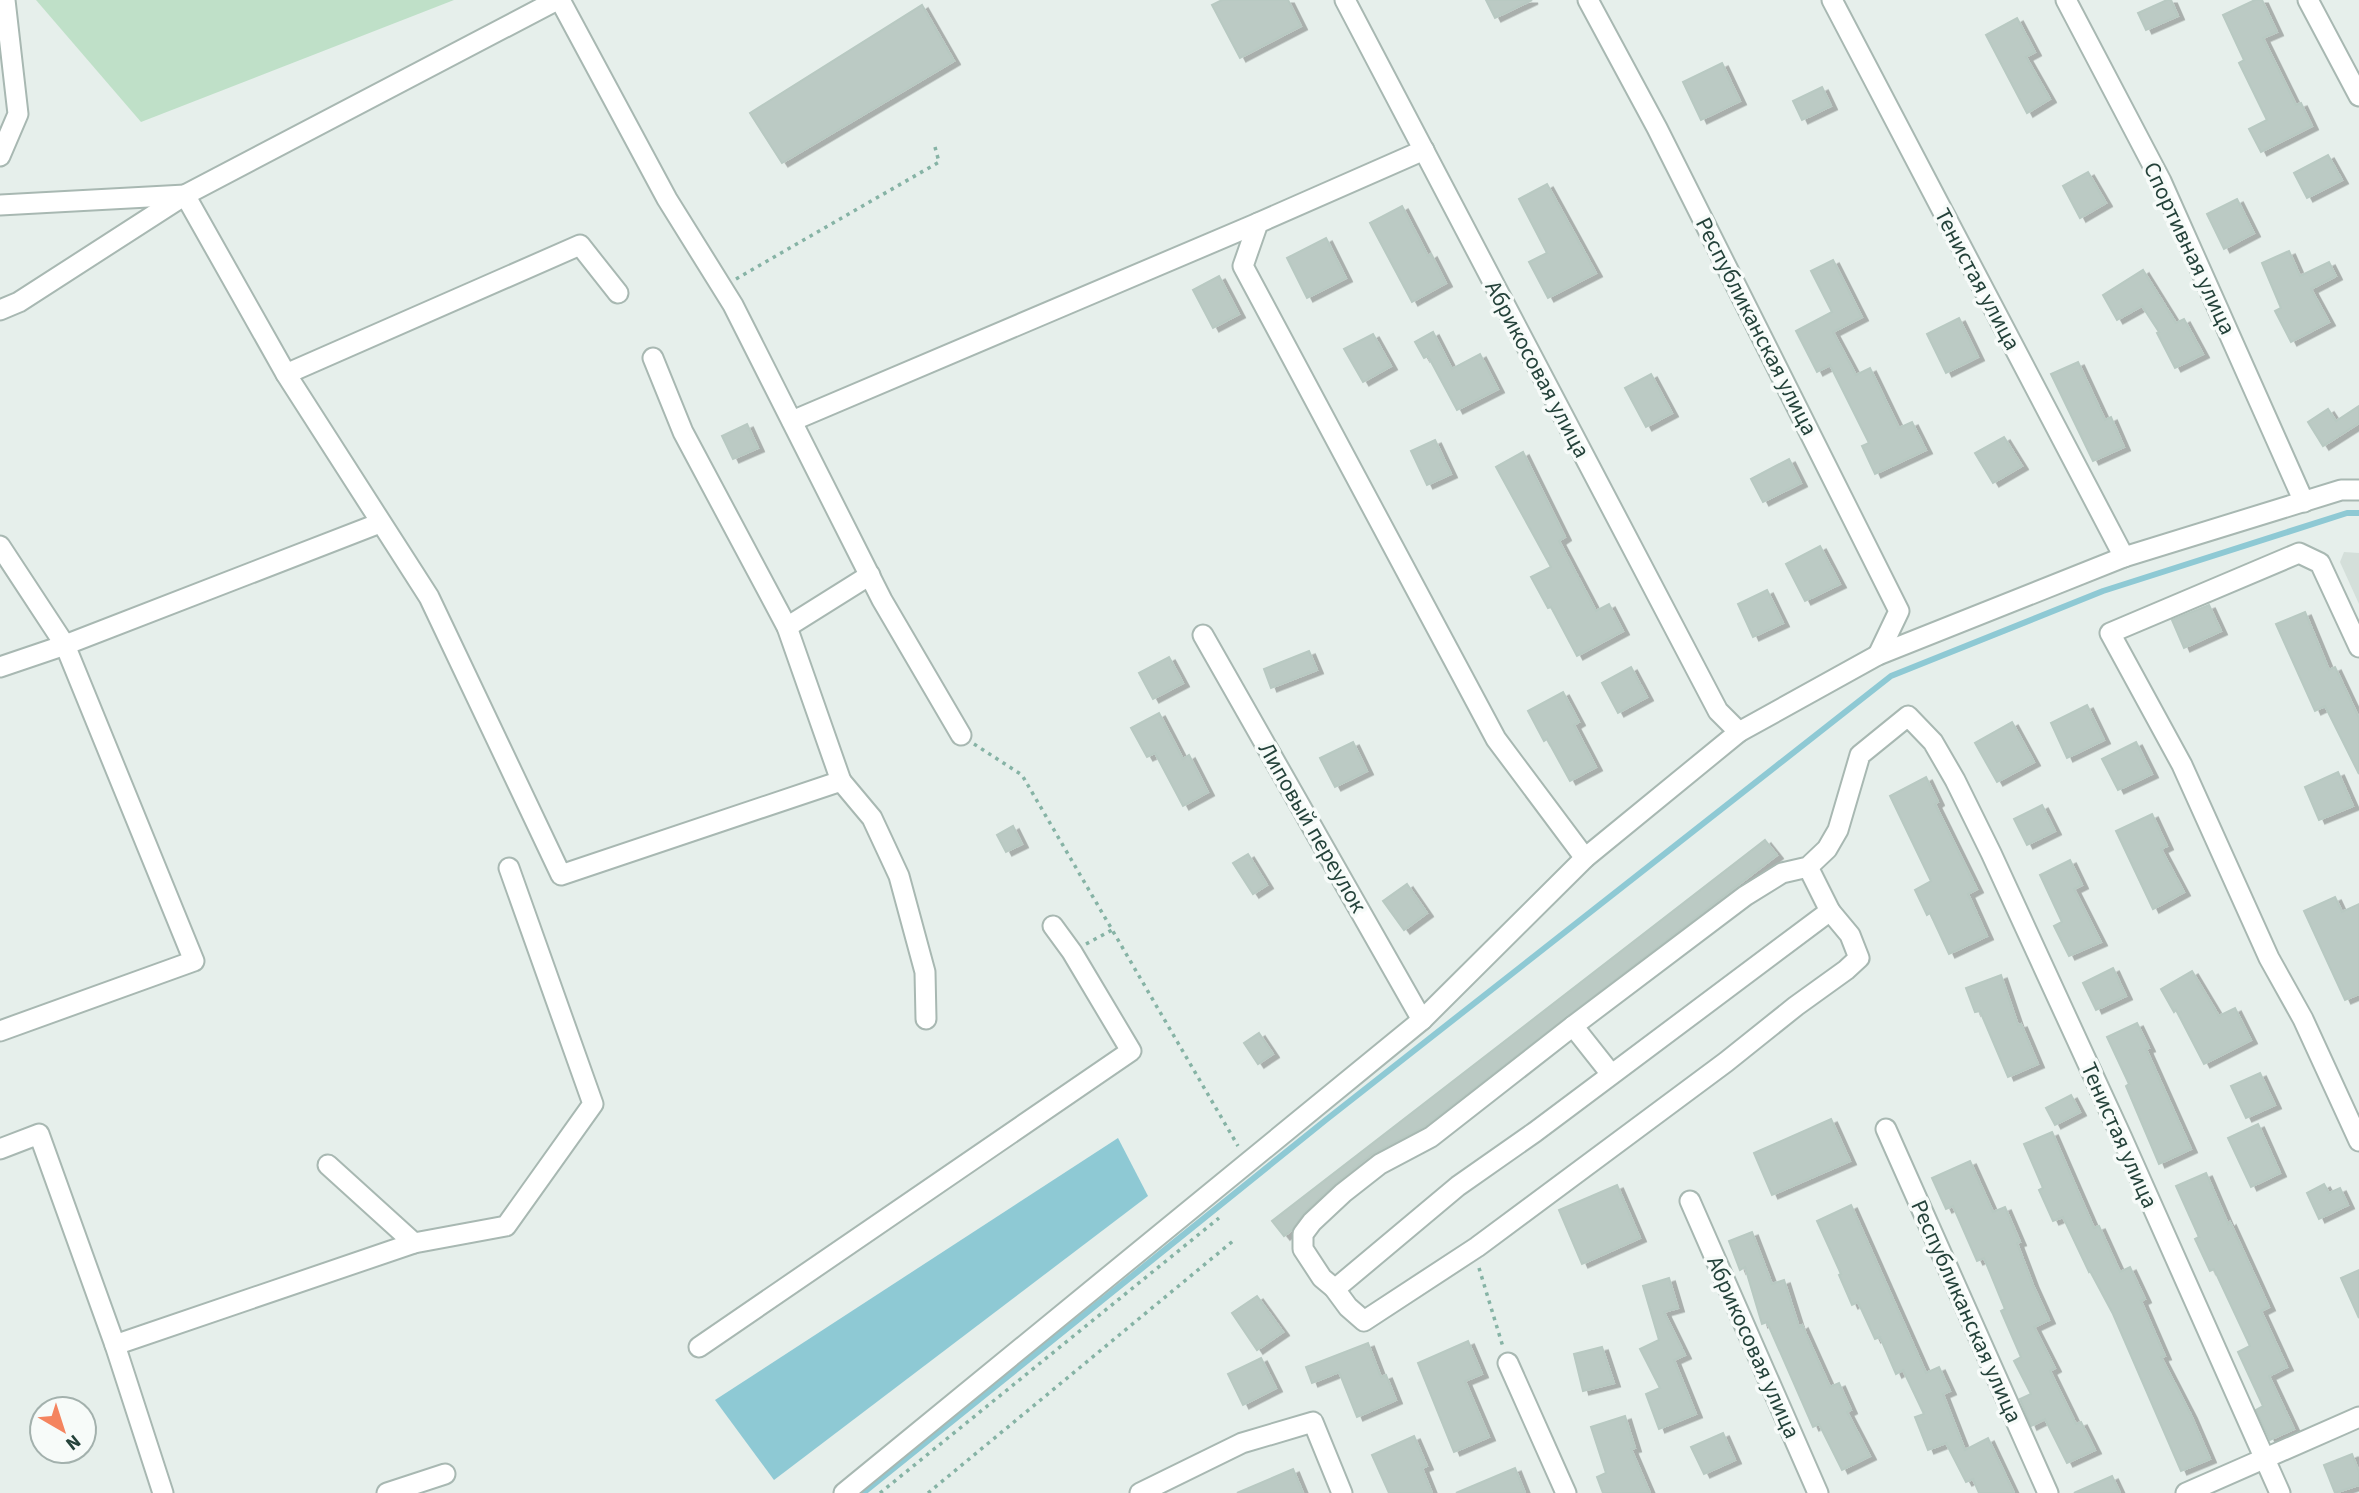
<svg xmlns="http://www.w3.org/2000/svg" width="2359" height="1493" viewBox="0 0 2359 1493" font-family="'Source Sans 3',sans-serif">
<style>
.built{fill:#d4dfda}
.green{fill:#bfe0c8}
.water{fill:#8ec9d4}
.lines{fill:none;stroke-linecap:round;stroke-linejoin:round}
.stream{stroke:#8ec9d4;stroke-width:6}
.building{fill:#bbcac4;stroke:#b8c9c2;stroke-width:2;filter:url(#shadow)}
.minor-casing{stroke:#a8b8b2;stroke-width:23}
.path{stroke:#86b3a5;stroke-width:3.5;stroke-dasharray:3.5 5;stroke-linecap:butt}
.minor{stroke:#fff;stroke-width:19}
.labels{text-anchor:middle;stroke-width:7;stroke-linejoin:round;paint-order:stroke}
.street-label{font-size:23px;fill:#24423a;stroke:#f7fbf9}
</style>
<defs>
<filter id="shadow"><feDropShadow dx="6" dy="3.5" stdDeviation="0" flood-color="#0004"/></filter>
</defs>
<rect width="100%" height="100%" fill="#e6efeb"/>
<polygon class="built" points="2344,552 2359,553 2359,604 2340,562"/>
<polygon class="green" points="36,0 454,0 141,122"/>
<polygon class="water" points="1118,1138 1148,1196 774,1480 715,1400"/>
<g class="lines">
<polyline class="stream" points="863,1493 1327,1119 1891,676 2103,591 2347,513 2359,513"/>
</g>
<g class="building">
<polygon points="1222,0 1288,0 1301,26 1240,58 1212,5"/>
<polygon points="1486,0 1532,0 1495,18"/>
<polygon points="2167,0 2171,0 2178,16 2146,30 2138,13"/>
<polygon points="2255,0 2262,0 2277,32 2263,38 2296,105 2301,103 2312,126 2261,152 2249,129 2267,120 2239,63 2244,60 2223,15"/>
<polygon points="922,5 954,61 782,163 750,113"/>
<polygon points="2017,18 2035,52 2026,57 2050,99 2027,113 1986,35"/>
<polygon points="1722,63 1740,101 1701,120 1683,82"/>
<polygon points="1822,87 1831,106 1802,120 1793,101"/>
<polygon points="2328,155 2342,180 2307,198 2294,173"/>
<polygon points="2088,172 2106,203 2080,218 2063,186"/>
<polygon points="1547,184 1596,273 1548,298 1529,262 1547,253 1519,199"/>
<polygon points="2237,199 2254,233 2224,249 2207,214"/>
<polygon points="1402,206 1428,256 1431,254 1446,283 1412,302 1370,223"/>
<polygon points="1326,238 1346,278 1307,298 1287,258"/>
<polygon points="2289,251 2300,276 2329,262 2336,276 2311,289 2329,322 2291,342 2275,311 2281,308 2262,263"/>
<polygon points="1833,260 1862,317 1833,332 1856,375 1870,368 1899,428 1912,422 1926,450 1875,474 1862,446 1869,443 1830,365 1817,372 1796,331 1832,312 1811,271"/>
<polygon points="2143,270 2176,323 2184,319 2203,354 2175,368 2157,333 2159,332 2142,306 2117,320 2103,295"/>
<polygon points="1219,276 1239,314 1213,328 1193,290"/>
<polygon points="1959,318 1978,357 1946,373 1927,334"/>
<polygon points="1433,332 1452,369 1480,354 1498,389 1457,410 1428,356 1424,358 1415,342"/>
<polygon points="1373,334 1391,366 1363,382 1344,349"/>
<polygon points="2078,362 2105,420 2111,417 2124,447 2093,461 2051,374"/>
<polygon points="1651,374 1672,413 1646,427 1625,388"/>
<polygon points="2359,406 2359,423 2323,446 2308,422 2328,409 2336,421"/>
<polygon points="747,424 758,448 733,459 722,436"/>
<polygon points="2004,437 2022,466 1993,483 1975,453"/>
<polygon points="1435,440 1451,474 1427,485 1411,451"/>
<polygon points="1523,452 1565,537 1559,541 1596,611 1609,604 1623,631 1577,656 1551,607 1548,608 1531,577 1551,567 1496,467"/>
<polygon points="1789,459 1801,483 1763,502 1751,479"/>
<polygon points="1820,546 1840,584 1805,601 1786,564"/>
<polygon points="1767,590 1783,623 1753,637 1738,604"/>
<polygon points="2209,605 2221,631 2184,648 2172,620"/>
<polygon points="2305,612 2329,670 2335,667 2359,718 2359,774 2325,706 2315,711 2276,624"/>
<polygon points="1309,651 1317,670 1271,688 1264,669"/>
<polygon points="1169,657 1183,683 1153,699 1139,673"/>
<polygon points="1631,667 1647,697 1618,713 1602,683"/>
<polygon points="1563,692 1579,722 1574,725 1596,767 1570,781 1547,739 1544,741 1528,711"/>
<polygon points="2087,705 2104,740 2067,758 2051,723"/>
<polygon points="1159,713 1183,759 1189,755 1208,792 1183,806 1155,753 1147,757 1131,728"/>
<polygon points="2012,722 2034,762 1997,782 1975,743"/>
<polygon points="1353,742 1367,771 1335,787 1320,758"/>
<polygon points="2136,742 2152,774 2118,790 2102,759"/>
<polygon points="2338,772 2353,806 2319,820 2305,787"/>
<polygon points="1926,777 1938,802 1935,804 1977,889 1968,894 1987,936 1949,954 1930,913 1927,915 1915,890 1931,881 1890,796"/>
<polygon points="2042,805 2055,831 2027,845 2014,819"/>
<polygon points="2152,814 2167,846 2161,849 2184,892 2153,909 2116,831"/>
<polygon points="1013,826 1022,844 1006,852 997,835"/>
<polygon points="1765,840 1777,855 1424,1127 1372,1154 1335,1184 1304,1213 1292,1230 1284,1236 1272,1221"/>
<polygon points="1248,854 1267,885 1253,894 1233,863"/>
<polygon points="2070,860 2082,885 2074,889 2101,942 2069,956 2054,926 2062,922 2040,875"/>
<polygon points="1407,884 1427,913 1404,930 1383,901"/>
<polygon points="2335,897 2342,912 2359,904 2359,994 2345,1000 2304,911"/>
<polygon points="2113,968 2126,996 2096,1010 2083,983"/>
<polygon points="2192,971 2219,1016 2235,1008 2251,1040 2204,1064 2176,1010 2174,1012 2161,989"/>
<polygon points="2001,975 2018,1025 2021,1024 2038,1064 2008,1077 1980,1011 1975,1012 1966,988"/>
<polygon points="2137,1023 2149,1048 2146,1049 2191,1149 2159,1164 2126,1086 2129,1084 2107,1037"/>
<polygon points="1259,1033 1273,1054 1258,1064 1244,1043"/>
<polygon points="2260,1073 2275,1105 2246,1118 2231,1086"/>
<polygon points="2071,1095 2080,1112 2055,1125 2046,1108"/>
<polygon points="1831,1119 1850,1161 1772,1195 1754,1153"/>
<polygon points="2258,1124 2280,1173 2251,1187 2228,1138"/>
<polygon points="2052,1132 2094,1228 2099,1226 2120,1272 2130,1267 2145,1299 2141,1301 2165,1356 2161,1357 2191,1415 2210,1459 2181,1471 2113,1314 2090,1271 2089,1272 2063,1217 2053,1221 2039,1190 2043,1188 2024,1144"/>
<polygon points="1970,1161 1993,1212 2005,1207 2020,1242 2017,1243 2033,1285 2049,1320 2034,1327 2055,1368 2050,1371 2076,1424 2081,1422 2095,1450 2067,1463 2045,1419 2031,1426 2020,1399 2031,1394 2014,1361 2021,1357 2001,1311 2005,1309 1984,1258 1977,1261 1953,1206 1946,1209 1932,1178"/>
<polygon points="2206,1173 2228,1224 2230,1222 2269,1307 2261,1311 2287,1367 2269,1376 2294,1429 2270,1440 2256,1410 2263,1406 2238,1352 2250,1346 2214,1269 2210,1271 2195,1239 2199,1237 2176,1186"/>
<polygon points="2324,1184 2329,1193 2340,1188 2348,1205 2319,1219 2307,1193"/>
<polygon points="1617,1185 1640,1238 1582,1264 1559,1210"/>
<polygon points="1851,1205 1926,1373 1939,1367 1950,1391 1943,1394 1965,1450 1988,1438 2014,1493 1979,1493 1973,1479 1966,1482 1946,1443 1928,1450 1915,1417 1924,1414 1903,1370 1896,1374 1880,1337 1875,1339 1858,1302 1852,1305 1839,1275 1841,1274 1817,1221"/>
<polygon points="1752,1232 1772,1284 1784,1280 1799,1327 1802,1325 1830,1387 1839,1383 1851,1410 1847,1412 1870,1456 1842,1470 1819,1424 1813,1427 1767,1322 1762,1324 1745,1267 1740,1270 1729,1241"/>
<polygon points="2359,1270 2359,1318 2341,1278"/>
<polygon points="1669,1278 1678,1308 1664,1312 1685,1355 1674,1360 1696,1414 1659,1429 1646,1394 1660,1388 1640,1349 1659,1340 1643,1286"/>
<polygon points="1257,1296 1283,1332 1257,1350 1232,1313"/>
<polygon points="1468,1341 1482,1374 1465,1381 1489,1437 1454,1452 1418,1363"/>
<polygon points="1368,1343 1381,1377 1386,1375 1396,1400 1357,1417 1339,1372 1312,1383 1306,1367"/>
<polygon points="1602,1347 1614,1383 1583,1391 1574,1354"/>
<polygon points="1261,1358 1276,1388 1243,1405 1228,1374"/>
<polygon points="1625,1416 1635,1448 1631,1449 1650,1493 1603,1493 1597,1477 1606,1473 1591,1427"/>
<polygon points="1723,1433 1735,1460 1704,1474 1691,1447"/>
<polygon points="1414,1436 1427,1466 1422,1468 1432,1493 1389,1493 1372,1455"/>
<polygon points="2352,1454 2359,1472 2359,1485 2335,1493 2324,1465"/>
<polygon points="1515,1468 1525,1493 1456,1493"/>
<polygon points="1293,1469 1303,1493 1237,1493"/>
<polygon points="2112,1476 2120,1493 2074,1493"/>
</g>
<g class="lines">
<g class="minor-casing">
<g id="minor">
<polyline points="560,0 667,199 733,305 882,600 961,735"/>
<polyline points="1345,0 1718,711 1739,732"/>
<polyline points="1588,0 1657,128 1899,611 1878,655"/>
<polyline points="1832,0 2124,557"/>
<polyline points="2066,0 2161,181 2304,502"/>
<polyline points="2308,0 2359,96"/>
<polyline points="1424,150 1258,223 1243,266 1496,739 1585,858"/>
<polyline points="0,156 18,114 5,0"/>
<polyline points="0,205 185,195 286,374 429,597 561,875 841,781 872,818 899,876 925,972 926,1019"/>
<polyline points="0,310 19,302 185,195 557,0"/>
<polyline points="653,358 683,432 787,627 841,781"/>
<polyline points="286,374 580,245 618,293"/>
<polyline points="792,421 1258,223"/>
<polyline points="0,546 65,645 194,961 0,1031"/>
<polyline points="787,627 870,575"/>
<polyline points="1203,635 1422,1020"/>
<polyline points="2359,647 2320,563 2299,553 2110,633 2182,765 2269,958 2303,1019 2359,1141"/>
<polyline points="0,667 65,645 380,523"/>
<polyline points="1808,867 1830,911 1535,1132 1458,1186 1341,1284 1334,1288 1322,1278 1303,1249 1303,1234 1312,1222 1343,1193 1380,1164 1431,1137 1573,1026 1745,896 1782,873 1808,867 1827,849 1838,830 1860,755 1908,716 1933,742 1955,780 1991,853 2122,1138 2280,1493"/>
<polyline points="1573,1026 1611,1074"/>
<polyline points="1886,1129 2048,1493"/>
<polyline points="0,1149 39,1134 115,1345 414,1243"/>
<polyline points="328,1165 414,1243 506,1226 593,1104 509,868"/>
<polyline points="1690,1201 1818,1493"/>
<polyline points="1334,1288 1348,1307 1364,1321 1477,1247 1726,1062 1796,1006 1846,970 1859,958 1850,935 1830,911"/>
<polyline points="115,1345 163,1493"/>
<polyline points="699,1347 1131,1051 1072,952 1053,926"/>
<polyline points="1508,1363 1566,1493"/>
<polyline points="387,1493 445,1474"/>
<polyline points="844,1493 1422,1020 1585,858 1739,732 1878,655 2124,557 2341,490 2359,490"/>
<polyline points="1140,1493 1242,1443 1313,1422 1342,1493"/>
<polyline points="2186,1493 2359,1417"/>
</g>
</g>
<g class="path">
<polyline points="736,279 939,162 935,147"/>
<polyline points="974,744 1022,775 1238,1146"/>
<polyline points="1086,944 1112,930"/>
<polyline points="1479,1268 1503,1347"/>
<polyline points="880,1493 1219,1218"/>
<polyline points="928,1493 1233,1241"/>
</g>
<use href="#minor" class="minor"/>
</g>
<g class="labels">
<g class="street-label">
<text transform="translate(2190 248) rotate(65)" y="8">Спортивная улица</text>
<text transform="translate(1978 279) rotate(62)" y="8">Тенистая улица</text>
<text transform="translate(1757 326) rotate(63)" y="8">Республиканская улица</text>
<text transform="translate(1538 369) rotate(62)" y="8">Абрикосовая улица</text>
<text transform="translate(1313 827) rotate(60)" y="8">Липовый переулок</text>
<text transform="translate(2120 1135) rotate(66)" y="8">Тенистая улица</text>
<text transform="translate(1967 1311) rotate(66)" y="8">Республиканская улица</text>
<text transform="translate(1754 1347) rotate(66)" y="8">Абрикосовая улица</text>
</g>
</g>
<g transform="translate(63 1430) rotate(141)"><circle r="33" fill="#f7fbf9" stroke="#a3b1ad" stroke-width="2"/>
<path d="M0-5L12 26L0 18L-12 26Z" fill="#f4845f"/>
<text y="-10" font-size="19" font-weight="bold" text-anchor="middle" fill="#24423a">N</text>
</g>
</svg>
